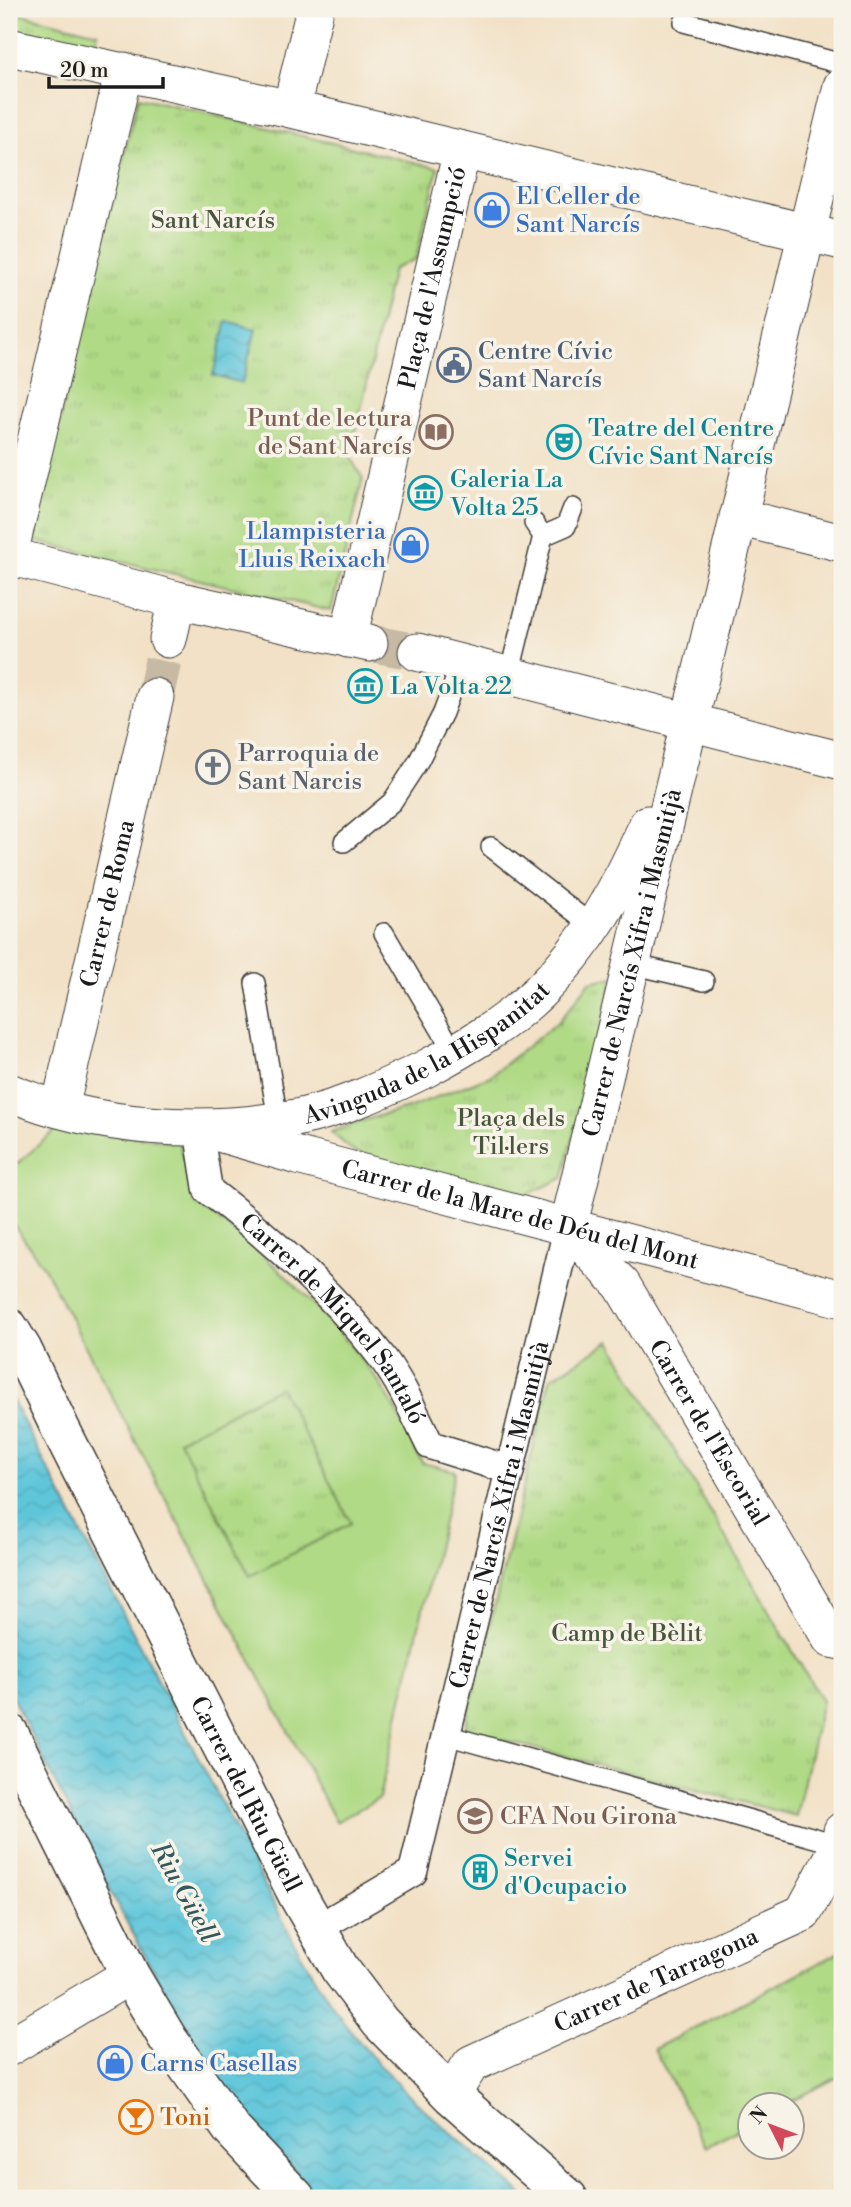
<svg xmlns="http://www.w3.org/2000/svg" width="851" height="2207" viewBox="0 0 851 2207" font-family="'Libre Bodoni',serif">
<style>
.green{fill:#b0da86;stroke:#667b51;stroke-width:2}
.park{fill:url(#park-tufts);stroke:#667b51;stroke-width:2}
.water{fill:url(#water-waves);stroke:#3d717b;stroke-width:2}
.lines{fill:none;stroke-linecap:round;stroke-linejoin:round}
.minor-tunnel{stroke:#c7baa4;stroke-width:37;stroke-dasharray:37 18;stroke-linecap:butt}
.service-casing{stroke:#3c3a36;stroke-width:22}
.pedestrian-casing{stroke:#3c3a36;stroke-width:31}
.minor-casing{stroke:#3c3a36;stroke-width:39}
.tertiary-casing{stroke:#3c3a36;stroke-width:41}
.service{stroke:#fff;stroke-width:19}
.pedestrian{stroke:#fff;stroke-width:28}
.minor{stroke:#fff;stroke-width:37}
.tertiary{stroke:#fff;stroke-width:38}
.labels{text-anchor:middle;stroke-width:7;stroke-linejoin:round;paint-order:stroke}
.shop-label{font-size:24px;fill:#366cbe;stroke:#f7f3e8;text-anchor:start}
.park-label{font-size:24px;fill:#48553c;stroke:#f7f3e8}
.street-label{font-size:24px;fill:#1c1c1c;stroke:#f7f3e8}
.service-label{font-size:24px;fill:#4e5e75;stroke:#f7f3e8;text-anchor:start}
.education-label{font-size:24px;fill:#785e54;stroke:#f7f3e8;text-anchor:end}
.culture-label{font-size:24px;fill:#0d838f;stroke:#f7f3e8;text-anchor:start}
.worship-label{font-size:24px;fill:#5b616d;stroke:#f7f3e8;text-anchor:start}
.food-label{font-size:24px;fill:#c56008;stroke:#f7f3e8;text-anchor:start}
.water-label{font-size:26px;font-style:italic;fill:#33585e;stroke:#f7f3e8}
</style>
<defs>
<pattern id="park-tufts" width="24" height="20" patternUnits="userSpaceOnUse" patternTransform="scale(1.75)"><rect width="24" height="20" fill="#b0da86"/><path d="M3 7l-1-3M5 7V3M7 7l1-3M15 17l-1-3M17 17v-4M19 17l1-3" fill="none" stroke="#97ba73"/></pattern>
<pattern id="water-waves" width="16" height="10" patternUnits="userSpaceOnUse" patternTransform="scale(1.75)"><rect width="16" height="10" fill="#5ec6da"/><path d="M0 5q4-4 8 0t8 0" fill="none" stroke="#51aaba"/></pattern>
</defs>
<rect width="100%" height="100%" fill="#f7f3e8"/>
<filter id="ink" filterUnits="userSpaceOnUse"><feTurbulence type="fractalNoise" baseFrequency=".0143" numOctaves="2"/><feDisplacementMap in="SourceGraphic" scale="14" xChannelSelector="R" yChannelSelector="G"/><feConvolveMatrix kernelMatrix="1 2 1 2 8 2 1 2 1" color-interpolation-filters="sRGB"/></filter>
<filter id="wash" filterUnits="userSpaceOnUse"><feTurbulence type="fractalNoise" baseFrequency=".00686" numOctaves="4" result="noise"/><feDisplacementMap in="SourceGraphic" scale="28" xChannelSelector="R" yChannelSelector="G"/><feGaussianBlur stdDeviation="1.57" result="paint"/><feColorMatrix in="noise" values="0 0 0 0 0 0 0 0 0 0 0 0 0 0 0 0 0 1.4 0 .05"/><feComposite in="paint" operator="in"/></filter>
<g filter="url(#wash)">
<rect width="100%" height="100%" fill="#f2e1c6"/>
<path class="green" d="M59,1127L179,1142L196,1204C264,1249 323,1309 373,1374C393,1401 407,1433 422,1463L455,1471L379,1798L336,1822L43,1266L9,1218V1171Z"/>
<g class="park">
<polygon points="9,11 98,33 92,60 9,41"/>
<polygon points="138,97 438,168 416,259 393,269 350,457 363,479 331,611 31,540"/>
<polygon points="614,977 563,1178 522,1197 354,1152 331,1132 365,1120 411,1107 490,1076 559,1021 590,982"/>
<polygon points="610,1341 822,1701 796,1816 464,1730 550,1379"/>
<polygon points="280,1387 351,1523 250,1576 179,1440"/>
<polygon points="842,1951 842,2075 784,2105 750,2106 749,2124 706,2147 654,2049"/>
</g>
<g class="water">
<polygon points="227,321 256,329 242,383 213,375"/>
<path d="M9,1394L293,1940C311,1973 330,2006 354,2035C401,2095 469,2147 526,2198H319L247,2118L208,2064L173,2007L112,1895L9,1691Z"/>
</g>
</g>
<g filter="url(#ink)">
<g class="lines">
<g class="minor-tunnel">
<polyline points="369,643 417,652"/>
<polyline points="155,697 168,639"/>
</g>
<g class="service-casing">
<g id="service">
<polyline points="684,22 842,64"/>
<polyline points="543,536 566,526 573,508"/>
<polyline points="509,676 543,536 534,523"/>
<polyline points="344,842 392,802 418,762 443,713 461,664"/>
<polyline points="491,847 594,927"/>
<polyline points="384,933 455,1054"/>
<polyline points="631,964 704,981"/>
<polyline points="255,983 278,1120"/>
<polyline points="446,1735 840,1845"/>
</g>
</g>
<g class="pedestrian-casing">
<g id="pedestrian">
<path id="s1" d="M198,1127L208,1190C273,1240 335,1295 384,1360C403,1386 416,1417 430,1445L510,1470"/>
<path id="s2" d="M335,1918L413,1872L568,1228"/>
</g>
</g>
<g class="minor-casing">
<g id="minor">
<polyline points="9,47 291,109 842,241"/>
<polyline points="291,109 315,9"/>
<polyline points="738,517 842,543"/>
<polyline points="9,554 124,71"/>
<polyline points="9,556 177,600 369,643"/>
<polyline points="168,639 177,600"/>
<path id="s3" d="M348,639L462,150"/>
<polyline points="417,652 842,761"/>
<path id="s4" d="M9,1092C98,1129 202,1135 296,1118C340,1109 384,1089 425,1069C465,1048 506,1024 539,992C588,944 621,886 648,824"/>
<path id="s5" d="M60,1108L155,697"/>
<path id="s6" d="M219,1133L298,1156L842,1299"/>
<path id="s7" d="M568,1228L842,86"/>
<path id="s8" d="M568,1228L622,1285L831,1639L842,1641"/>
<polyline points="9,2047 130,1975"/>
<path id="s9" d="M451,2095L471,2064L803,1913L840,1845L842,1831"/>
</g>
</g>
<g class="tertiary-casing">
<g id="tertiary">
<path id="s10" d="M9,1328L22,1349L61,1430L297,1894L340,1969L380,2022L451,2095L568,2198"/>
<polyline points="9,1733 130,1975 168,2039 232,2130 296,2198"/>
</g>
</g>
<use href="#service" class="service"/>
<use href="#pedestrian" class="pedestrian"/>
<use href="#minor" class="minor"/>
<use href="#tertiary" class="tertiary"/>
</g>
</g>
<defs>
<g id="shop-ring" transform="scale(1.75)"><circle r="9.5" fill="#f7f3e8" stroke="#3f7fe0" stroke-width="1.5"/><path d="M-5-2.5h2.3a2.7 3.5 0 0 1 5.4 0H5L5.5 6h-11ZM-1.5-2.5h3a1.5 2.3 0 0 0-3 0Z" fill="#3f7fe0"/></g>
<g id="civic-ring" transform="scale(1.75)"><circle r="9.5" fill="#f7f3e8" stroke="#5c6f8a" stroke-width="1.5"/><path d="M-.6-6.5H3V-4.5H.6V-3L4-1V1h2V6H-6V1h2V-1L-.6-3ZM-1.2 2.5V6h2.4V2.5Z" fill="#5c6f8a"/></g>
<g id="library-ring" transform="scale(1.75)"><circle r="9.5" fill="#f7f3e8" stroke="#8d6e63" stroke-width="1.5"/><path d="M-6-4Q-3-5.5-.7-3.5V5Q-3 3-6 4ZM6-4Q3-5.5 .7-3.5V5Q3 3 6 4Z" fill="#8d6e63"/></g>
<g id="theatre-ring" transform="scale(1.75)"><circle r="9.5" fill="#f7f3e8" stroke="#0f9aa8" stroke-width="1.5"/><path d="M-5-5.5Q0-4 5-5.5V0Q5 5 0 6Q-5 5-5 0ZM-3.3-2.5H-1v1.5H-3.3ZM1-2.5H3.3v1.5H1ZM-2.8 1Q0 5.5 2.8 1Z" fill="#0f9aa8"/></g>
<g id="museum-ring" transform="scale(1.75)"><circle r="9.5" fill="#f7f3e8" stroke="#0f9aa8" stroke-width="1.5"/><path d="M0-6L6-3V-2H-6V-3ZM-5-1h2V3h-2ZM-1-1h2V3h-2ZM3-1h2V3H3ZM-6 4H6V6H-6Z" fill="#0f9aa8"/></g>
<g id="church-ring" transform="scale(1.75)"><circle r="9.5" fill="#f7f3e8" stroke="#6b7280" stroke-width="1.5"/><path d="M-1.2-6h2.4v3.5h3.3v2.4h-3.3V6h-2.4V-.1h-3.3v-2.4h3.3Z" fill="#6b7280"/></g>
<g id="school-ring" transform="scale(1.75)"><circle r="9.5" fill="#f7f3e8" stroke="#8d6e63" stroke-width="1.5"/><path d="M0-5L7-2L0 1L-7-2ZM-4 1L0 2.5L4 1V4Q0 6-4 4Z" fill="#8d6e63"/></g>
<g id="building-ring" transform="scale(1.75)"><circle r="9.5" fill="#f7f3e8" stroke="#0f9aa8" stroke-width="1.5"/><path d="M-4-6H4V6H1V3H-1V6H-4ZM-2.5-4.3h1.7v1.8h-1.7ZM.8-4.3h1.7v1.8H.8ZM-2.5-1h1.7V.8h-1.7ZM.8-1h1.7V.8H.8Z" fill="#0f9aa8"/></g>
<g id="bar-ring" transform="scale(1.75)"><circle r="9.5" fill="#f7f3e8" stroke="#e8710a" stroke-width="1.5"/><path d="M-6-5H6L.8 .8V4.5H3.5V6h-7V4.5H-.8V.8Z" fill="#e8710a"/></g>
</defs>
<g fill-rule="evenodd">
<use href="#shop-ring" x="492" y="210"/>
<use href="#civic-ring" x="454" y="365"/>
<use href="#library-ring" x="436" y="432"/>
<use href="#theatre-ring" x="564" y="442"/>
<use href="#museum-ring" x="425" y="493"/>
<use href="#shop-ring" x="411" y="545"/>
<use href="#museum-ring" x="365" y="686"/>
<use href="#church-ring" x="213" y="767"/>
<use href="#school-ring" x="475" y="1816"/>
<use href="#building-ring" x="480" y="1872"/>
<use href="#shop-ring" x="115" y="2063"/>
<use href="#bar-ring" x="136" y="2117"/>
</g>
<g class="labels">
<g class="shop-label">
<text x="516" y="204">El Celler de<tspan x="516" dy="28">Sant Narcís</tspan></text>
<text x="386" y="539" text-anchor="end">Llampisteria<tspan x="386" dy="28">Lluis Reixach</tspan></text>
<text x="140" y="2071">Carns Casellas</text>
</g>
<g class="park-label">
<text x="213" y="228">Sant Narcís</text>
<text x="511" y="1126">Plaça dels<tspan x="511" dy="28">Til·lers</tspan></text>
<text x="627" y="1641">Camp de Bèlit</text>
</g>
<g class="street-label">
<text dy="8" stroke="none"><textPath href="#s3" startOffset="371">Plaça de l'Assumpció</textPath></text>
<text dy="8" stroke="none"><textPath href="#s5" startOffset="210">Carrer de Roma</textPath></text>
<text dy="8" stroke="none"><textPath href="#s7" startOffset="273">Carrer de Narcís Xifra i Masmitjà</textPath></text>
<text dy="8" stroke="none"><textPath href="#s4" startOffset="439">Avinguda de la Hispanitat</textPath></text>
<text dy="8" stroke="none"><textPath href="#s6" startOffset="312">Carrer de la Mare de Déu del Mont</textPath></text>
<text dy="8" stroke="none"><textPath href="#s1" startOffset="245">Carrer de Miquel Santaló</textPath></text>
<text dy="8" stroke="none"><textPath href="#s8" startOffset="250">Carrer de l'Escorial</textPath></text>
<text dy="8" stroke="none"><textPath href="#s2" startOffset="458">Carrer de Narcís Xifra i Masmitjà</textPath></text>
<text dy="8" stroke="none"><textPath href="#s10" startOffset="523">Carrer del Riu Güell</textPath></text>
<text dy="8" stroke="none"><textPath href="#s9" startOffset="240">Carrer de Tarragona</textPath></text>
</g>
<g class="service-label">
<text x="478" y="359">Centre Cívic<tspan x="478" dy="28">Sant Narcís</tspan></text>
</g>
<g class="education-label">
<text x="412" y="426">Punt de lectura<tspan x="412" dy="28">de Sant Narcís</tspan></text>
<text x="500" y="1824" text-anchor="start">CFA Nou Girona</text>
</g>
<g class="culture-label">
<text x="588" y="436">Teatre del Centre<tspan x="588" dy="28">Cívic Sant Narcís</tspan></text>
<text x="450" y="487">Galeria La<tspan x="450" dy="28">Volta 25</tspan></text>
<text x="390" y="694">La Volta 22</text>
<text x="504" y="1866">Servei<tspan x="504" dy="28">d'Ocupacio</tspan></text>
</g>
<g class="worship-label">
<text x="238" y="761">Parroquia de<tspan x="238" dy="28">Sant Narcis</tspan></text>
</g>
<g class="food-label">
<text x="160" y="2125">Toni</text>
</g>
<g class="water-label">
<text transform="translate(185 1892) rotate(61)" y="9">Riu Güell</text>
</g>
</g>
<rect width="851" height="2207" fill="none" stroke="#f7f3e8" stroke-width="35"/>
<g transform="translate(771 2126) rotate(312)"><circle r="33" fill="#f7f3e8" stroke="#9f9d96" stroke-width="2"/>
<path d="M0-5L12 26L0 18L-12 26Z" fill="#d1495b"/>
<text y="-10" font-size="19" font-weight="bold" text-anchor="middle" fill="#1c1c1c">N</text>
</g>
<path d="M49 77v10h114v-10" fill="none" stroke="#1c1c1c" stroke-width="3.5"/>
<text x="60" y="77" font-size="21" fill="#1c1c1c" stroke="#f7f3e8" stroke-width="5" paint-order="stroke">20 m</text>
</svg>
